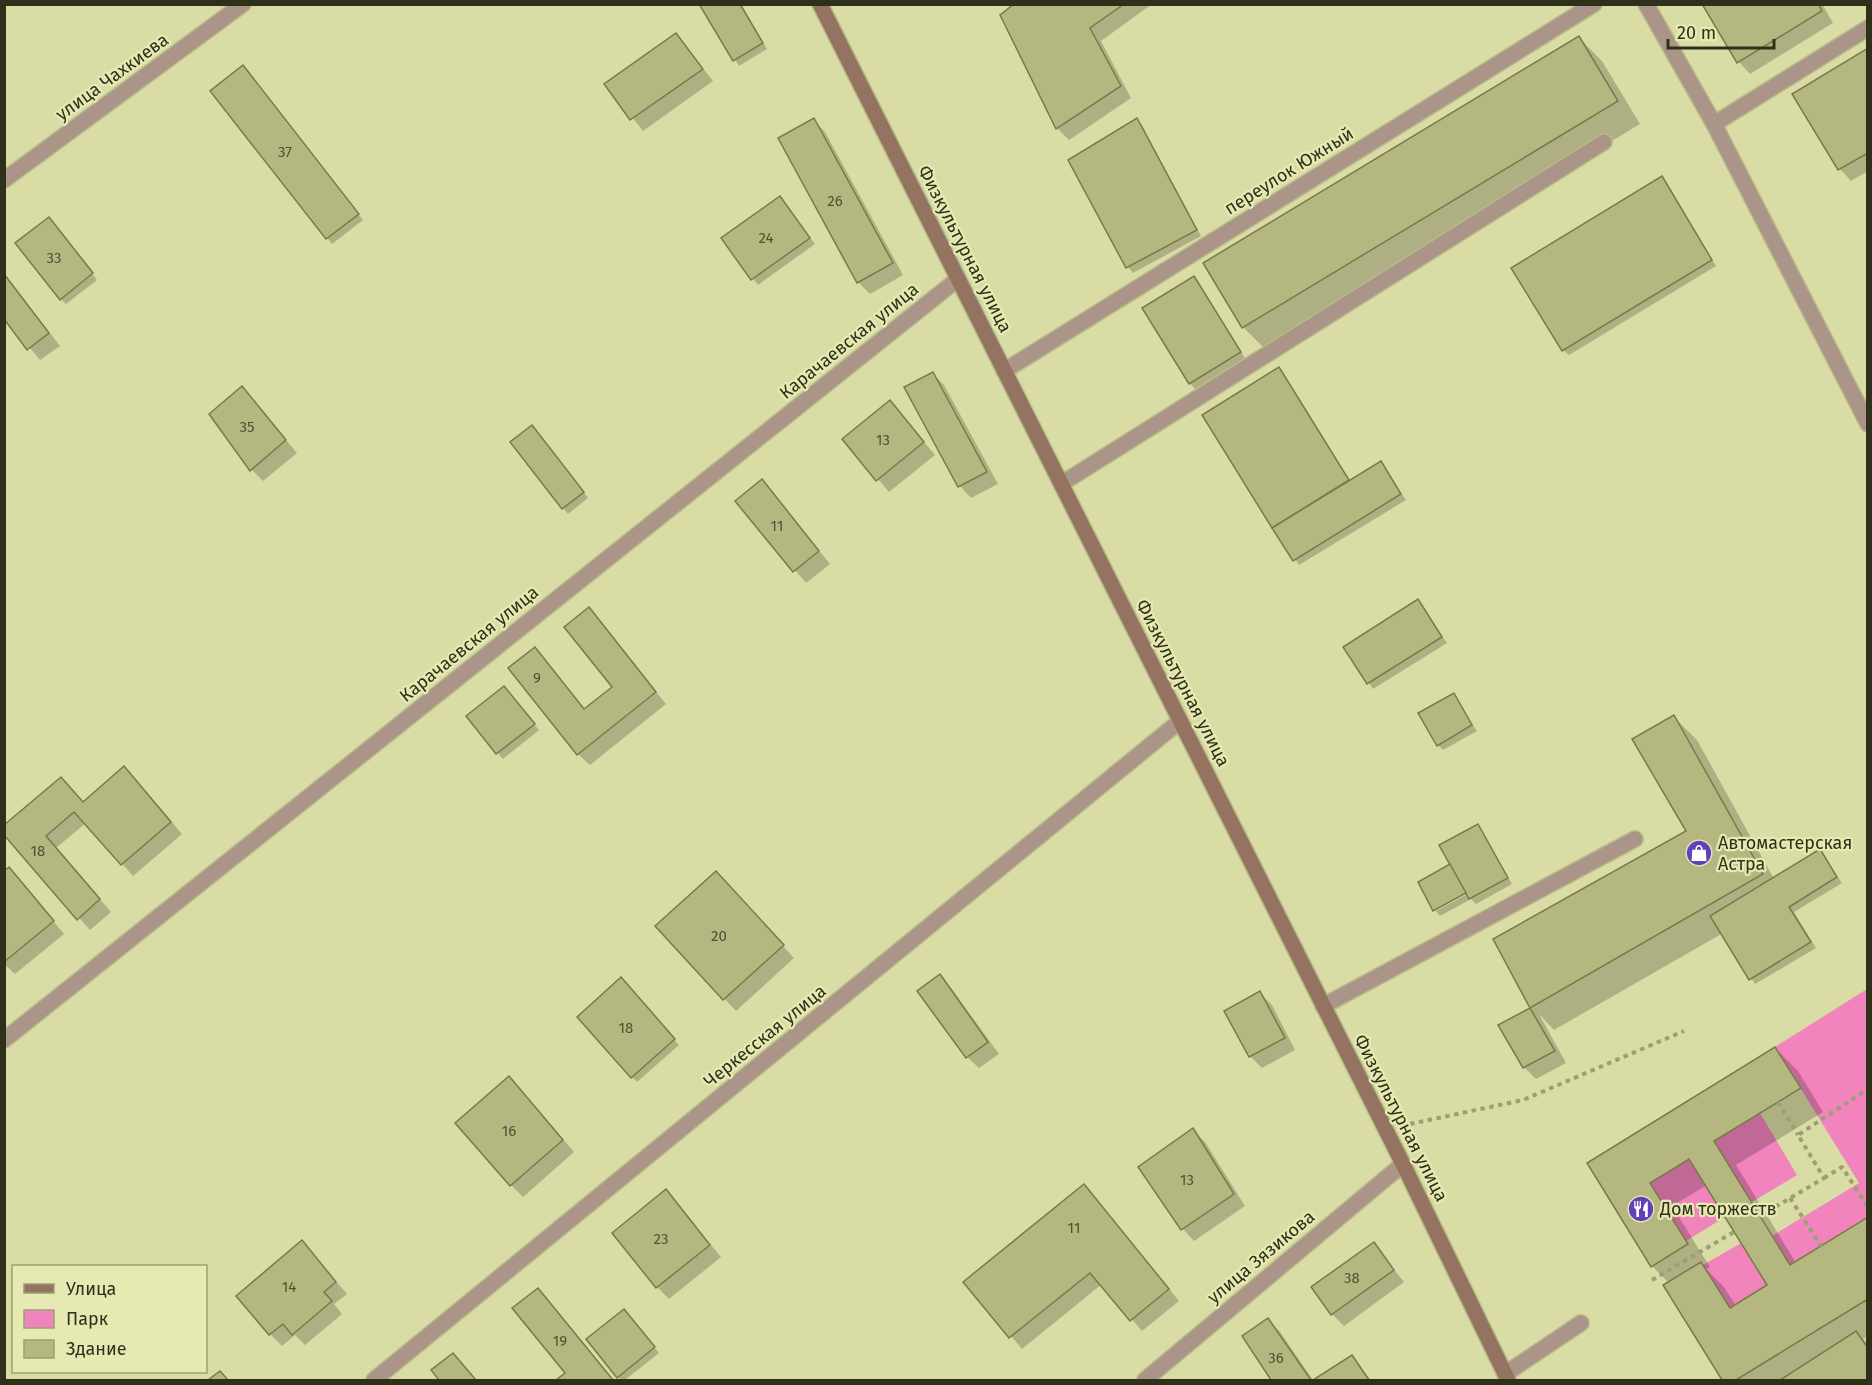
<svg xmlns="http://www.w3.org/2000/svg" width="1872" height="1385" viewBox="0 0 1872 1385" font-family="'Fira Sans',sans-serif">
<style>
.green{fill:#f184bc}
.shadow{fill:#0003;fill-rule:evenodd}
.building{fill:#b5b781;stroke:#797a47;stroke-width:1.5}
.lines{fill:none;stroke-linecap:round;stroke-linejoin:round}
.lane-casing{stroke:#b8ba89;stroke-width:18}
.street-casing{stroke:#b8ba89;stroke-width:18}
.secondary-casing{stroke:#b8ba89;stroke-width:18}
.path{stroke:#9d9e73;stroke-width:4;stroke-dasharray:4.5 4.5;stroke-linecap:butt}
.lane{stroke:#ab9488;stroke-width:15}
.street{stroke:#ab9488;stroke-width:15}
.secondary{stroke:#947361;stroke-width:15}
.labels{text-anchor:middle;stroke-width:4.5;stroke-linejoin:round;paint-order:stroke}
.number-label{font-size:15px;fill:#505234}
.street-label{font-size:18px;fill:#2f301a;stroke:#e7e9b2}
.poi-label{font-size:18px;fill:#2f301a;stroke:#e7e9b2;text-anchor:start}
</style>
<rect width="100%" height="100%" fill="#dadca5"/>
<g class="green">
<polygon points="1867,989 1867,1217 1790,1265 1772,1236 1859,1183 1775,1047"/>
<polygon points="1760,1113 1797,1175 1752,1202 1714,1141"/>
<polygon points="1689,1159 1725,1217 1686,1241 1650,1183"/>
<polygon points="1741,1243 1767,1285 1730,1308 1703,1265"/>
</g>
<g class="shadow">
<polygon points="701,4 741,4 767,49 739,66"/>
<polygon points="1017,4 1152,4 1101,41 1131,98 1069,140 1057,128"/>
<polygon points="1703,4 1822,4 1833,23 1750,74 1739,62"/>
<polygon points="676,34 713,81 643,131 606,84"/>
<polygon points="1579,38 1602,61 1640,124 1266,350 1243,327"/>
<polygon points="1868,50 1868,171 1851,181 1840,169 1794,94"/>
<polygon points="243,67 363,220 332,244 212,91"/>
<polygon points="814,120 825,132 903,275 870,294 858,282"/>
<polygon points="1137,120 1142,125 1201,236 1133,273 1128,267 1070,161"/>
<polygon points="1661,178 1716,266 1569,355 1563,350"/>
<polygon points="780,198 815,244 758,285 723,238"/>
<polygon points="54,224 97,280 66,304 61,299"/>
<polygon points="4,273 60,346 40,360 4,317"/>
<polygon points="1193,278 1245,358 1195,389 1190,383"/>
<polygon points="1278,369 1350,481 1380,462 1406,500 1299,565 1204,415"/>
<polygon points="933,374 944,385 998,484 971,498 960,486 906,387"/>
<polygon points="242,388 297,453 263,481 252,470 211,414"/>
<polygon points="890,402 935,455 889,492 844,439"/>
<polygon points="537,432 588,498 568,514 563,508"/>
<polygon points="762,481 830,564 806,583 737,501"/>
<polygon points="1418,601 1447,643 1373,689 1345,647"/>
<polygon points="589,609 666,704 590,765 578,754 535,649 586,710 614,687"/>
<polygon points="509,693 539,730 503,759 468,717"/>
<polygon points="1453,695 1477,731 1443,750 1438,745"/>
<polygon points="1674,717 1697,740 1774,879 1820,851 1842,883 1794,912 1816,948 1755,984 1723,933 1554,1030 1539,1014 1566,1063 1536,1079 1524,1067 1500,1026 1532,1008 1495,939 1688,832"/>
<polygon points="61,779 84,803 136,780 182,834 133,876 86,823 56,848 111,912 90,930 4,833"/>
<polygon points="1478,825 1512,884 1476,904 1471,899 1440,916 1436,911 1473,891 1452,865"/>
<polygon points="4,873 20,881 64,934 15,974 4,964"/>
<polygon points="728,885 794,958 736,1011 657,926"/>
<polygon points="940,976 951,988 999,1054 979,1068 967,1057"/>
<polygon points="626,985 679,1045 637,1082 632,1077"/>
<polygon points="1260,993 1272,1005 1295,1050 1262,1068 1250,1056"/>
<path d="M1775,1048L1798,1071L1823,1112L1736,1165L1796,1263L1868,1219V1336L1863,1339L1868,1344V1380H1724L1665,1286L1669,1283L1652,1266L1589,1163ZM1707,1185L1769,1286L1736,1306L1724,1287L1706,1269L1710,1267L1672,1206Z"/>
<polygon points="520,1090 574,1152 523,1197 511,1185"/>
<polygon points="1193,1130 1205,1142 1245,1206 1194,1241 1183,1229 1140,1167"/>
<polygon points="666,1191 721,1257 669,1299 657,1287"/>
<polygon points="1095,1198 1179,1301 1142,1331 1102,1284 1022,1349 966,1282"/>
<polygon points="302,1242 347,1294 334,1304 342,1314 305,1345 295,1335 282,1346 270,1334"/>
<polygon points="1374,1244 1404,1282 1344,1326 1332,1314"/>
<polygon points="538,1290 549,1301 613,1380 558,1380 567,1373"/>
<polygon points="629,1316 659,1353 625,1380 621,1380 618,1377"/>
<polygon points="1268,1320 1280,1332 1313,1380 1273,1380 1244,1337"/>
<polygon points="1351,1357 1371,1380 1315,1380"/>
</g>
<g class="building">
<polygon points="699,4 740,4 763,43 733,61"/>
<polygon points="1014,4 1124,4 1090,28 1121,86 1056,129 1000,15"/>
<polygon points="1702,4 1818,4 1822,11 1737,63"/>
<polygon points="676,33 703,69 630,120 604,84"/>
<polygon points="1579,36 1618,101 1242,328 1203,263"/>
<polygon points="1868,48 1868,153 1838,170 1792,94"/>
<polygon points="243,65 359,214 326,239 210,91"/>
<polygon points="814,118 893,263 857,283 778,138"/>
<polygon points="1137,118 1197,230 1126,268 1068,160"/>
<polygon points="1662,176 1712,260 1562,351 1511,268"/>
<polygon points="780,196 810,238 751,280 721,238"/>
<polygon points="49,217 93,273 60,300 15,243"/>
<polygon points="4,274 49,333 27,350 4,319"/>
<polygon points="1194,276 1241,352 1189,384 1142,308"/>
<polygon points="1279,367 1349,480 1272,528 1202,415"/>
<polygon points="933,372 987,472 958,487 904,387"/>
<polygon points="242,386 286,440 250,471 209,414"/>
<polygon points="890,400 924,442 876,481 842,439"/>
<polygon points="532,425 584,492 562,509 510,442"/>
<polygon points="1381,461 1401,494 1293,561 1272,528"/>
<polygon points="762,479 819,551 793,572 735,501"/>
<polygon points="1418,599 1442,637 1367,684 1343,647"/>
<polygon points="589,607 656,692 577,755 508,668 535,647 584,709 612,687 564,627"/>
<polygon points="504,686 535,724 496,754 466,716"/>
<polygon points="1454,693 1472,725 1437,746 1418,713"/>
<polygon points="1674,715 1763,874 1530,1008 1493,939 1686,831 1632,739"/>
<polygon points="124,766 171,822 121,865 74,812 46,836 100,899 77,920 4,835 4,825 61,777 83,802"/>
<polygon points="1478,824 1508,878 1469,899 1439,845"/>
<polygon points="1820,849 1837,877 1789,907 1811,942 1749,980 1710,916"/>
<polygon points="1450,864 1466,893 1433,911 1418,882"/>
<polygon points="9,867 54,921 4,962 4,871"/>
<polygon points="716,871 784,945 723,1000 655,926"/>
<polygon points="940,974 988,1042 966,1058 917,991"/>
<polygon points="621,977 675,1039 631,1078 577,1017"/>
<polygon points="1260,991 1285,1038 1249,1057 1224,1011"/>
<polygon points="1530,1008 1555,1051 1523,1068 1498,1025"/>
<polygon points="1775,1047 1801,1088 1714,1141 1790,1265 1868,1217 1868,1299 1736,1380 1722,1380 1663,1285 1701,1262 1730,1308 1767,1285 1689,1159 1650,1183 1688,1244 1651,1267 1587,1163"/>
<polygon points="509,1076 563,1140 510,1186 455,1123"/>
<polygon points="1193,1128 1234,1194 1181,1230 1138,1167"/>
<polygon points="1084,1184 1169,1289 1130,1321 1090,1273 1009,1338 963,1282"/>
<polygon points="666,1189 710,1245 656,1288 612,1233"/>
<polygon points="302,1240 336,1282 324,1292 332,1301 292,1335 283,1324 269,1335 236,1296"/>
<polygon points="1374,1242 1394,1270 1331,1315 1311,1287"/>
<polygon points="538,1288 613,1380 556,1380 565,1373 512,1308"/>
<polygon points="624,1309 655,1347 617,1378 586,1339"/>
<polygon points="1268,1318 1311,1380 1271,1380 1242,1336"/>
<polygon points="1856,1331 1868,1348 1868,1380 1780,1380"/>
<polygon points="453,1353 476,1380 439,1380 431,1370"/>
<polygon points="1352,1355 1369,1380 1313,1380"/>
<polygon points="220,1371 228,1380 208,1380"/>
</g>
<g class="lines">
<g class="lane-casing">
<g id="lane">
<polyline points="1646,4 1714,124 1868,424"/>
<polyline points="1714,124 1868,28"/>
<polyline points="1061,484 1604,142"/>
<polyline points="1323,1006 1635,839"/>
<polyline points="1505,1374 1581,1323"/>
</g>
</g>
<g class="street-casing">
<g id="street">
<polyline points="4,180 243,4"/>
<polyline points="1004,371 1594,4"/>
<polyline points="4,1040 958,279"/>
<polyline points="374,1380 1180,721"/>
<polyline points="1145,1380 1403,1164"/>
</g>
</g>
<g class="secondary-casing">
<polyline id="secondary" points="820,4 1403,1164 1508,1380"/>
</g>
<g class="path">
<polyline points="1778,1102 1798,1135"/>
<polyline points="1410,1124 1523,1100 1684,1031"/>
<polyline points="1824,1178 1842,1167 1868,1207"/>
<polyline points="1790,1198 1821,1246"/>
<polyline points="1760,1216 1824,1178 1798,1135 1868,1089"/>
<polyline points="1652,1280 1734,1232"/>
</g>
<use href="#lane" class="lane"/>
<use href="#street" class="street"/>
<use href="#secondary" class="secondary"/>
</g>
<defs>
<g id="shop-disc" transform="scale(1.35)"><circle r="9.5" fill="#6041ba" stroke="#e7e9b2"/><path d="M-5-2.5h2.3a2.7 3.5 0 0 1 5.4 0H5L5.5 6h-11ZM-1.5-2.5h3a1.5 2.3 0 0 0-3 0Z" fill="#fff"/></g>
<g id="restaurant-disc" transform="scale(1.35)"><circle r="9.5" fill="#6041ba" stroke="#e7e9b2"/><path d="M-5-6h1v4h1v-4h1v4h1v-4h1v5L-1.5 .5V6h-2V.5L-5-1ZM5-6V6H3V1.5H1.5Q1.5-4 5-6Z" fill="#fff"/></g>
</defs>
<g fill-rule="evenodd">
<use href="#shop-disc" x="1699" y="853"/>
<use href="#restaurant-disc" x="1641" y="1209"/>
</g>
<g class="labels">
<g class="number-label">
<text x="285" y="157">37</text>
<text x="835" y="206">26</text>
<text x="766" y="243">24</text>
<text x="54" y="263">33</text>
<text x="247" y="432">35</text>
<text x="883" y="445">13</text>
<text x="777" y="531">11</text>
<text x="537" y="683">9</text>
<text x="38" y="856">18</text>
<text x="719" y="941">20</text>
<text x="626" y="1033">18</text>
<text x="509" y="1136">16</text>
<text x="1187" y="1185">13</text>
<text x="1074" y="1233">11</text>
<text x="661" y="1244">23</text>
<text x="1352" y="1283">38</text>
<text x="289" y="1292">14</text>
<text x="560" y="1346">19</text>
<text x="1276" y="1363">36</text>
</g>
<g class="street-label">
<text transform="translate(112 77) rotate(-36)" y="6">улица Чахкиева</text>
<text transform="translate(1289 171) rotate(-32)" y="6">переулок Южный</text>
<text transform="translate(965 249) rotate(63)" y="6">Физкультурная улица</text>
<text transform="translate(849 341) rotate(-39)" y="6">Карачаевская улица</text>
<text transform="translate(469 644) rotate(-39)" y="6">Карачаевская улица</text>
<text transform="translate(1183 683) rotate(63)" y="6">Физкультурная улица</text>
<text transform="translate(765 1036) rotate(-39)" y="6">Черкесская улица</text>
<text transform="translate(1401 1118) rotate(63)" y="6">Физкультурная улица</text>
<text transform="translate(1261 1257) rotate(-40)" y="6">улица Зязикова</text>
</g>
<g class="poi-label">
<text x="1718" y="849">Автомастерская<tspan x="1718" dy="21">Астра</tspan></text>
<text x="1660" y="1215">Дом торжеств</text>
</g>
</g>
<rect width="1872" height="1385" fill="none" stroke="#2f301a" stroke-width="12"/>
<rect x="12" y="1265" width="195" height="108" fill="#e7e9b2" stroke="#9d9f75" stroke-width="1.5"/>
<rect x="24" y="1284" width="30" height="9" fill="#947361" stroke="#9d9f75" stroke-width="1.5"/>
<text x="66" y="1295" font-size="18" fill="#2f301a">Улица</text>
<rect x="24" y="1310" width="30" height="18" fill="#f184bc" stroke="#9d9f75" stroke-width="1.5"/>
<text x="66" y="1325" font-size="18" fill="#2f301a">Парк</text>
<rect x="24" y="1340" width="30" height="18" fill="#b5b781" stroke="#9d9f75" stroke-width="1.5"/>
<text x="66" y="1355" font-size="18" fill="#2f301a">Здание</text>
<path d="M1668 39v9h106v-9" fill="none" stroke="#2f301a" stroke-width="3"/>
<text x="1677" y="39" font-size="18" fill="#2f301a" stroke="#e7e9b2" stroke-width="4.5" paint-order="stroke">20 m</text>
</svg>
